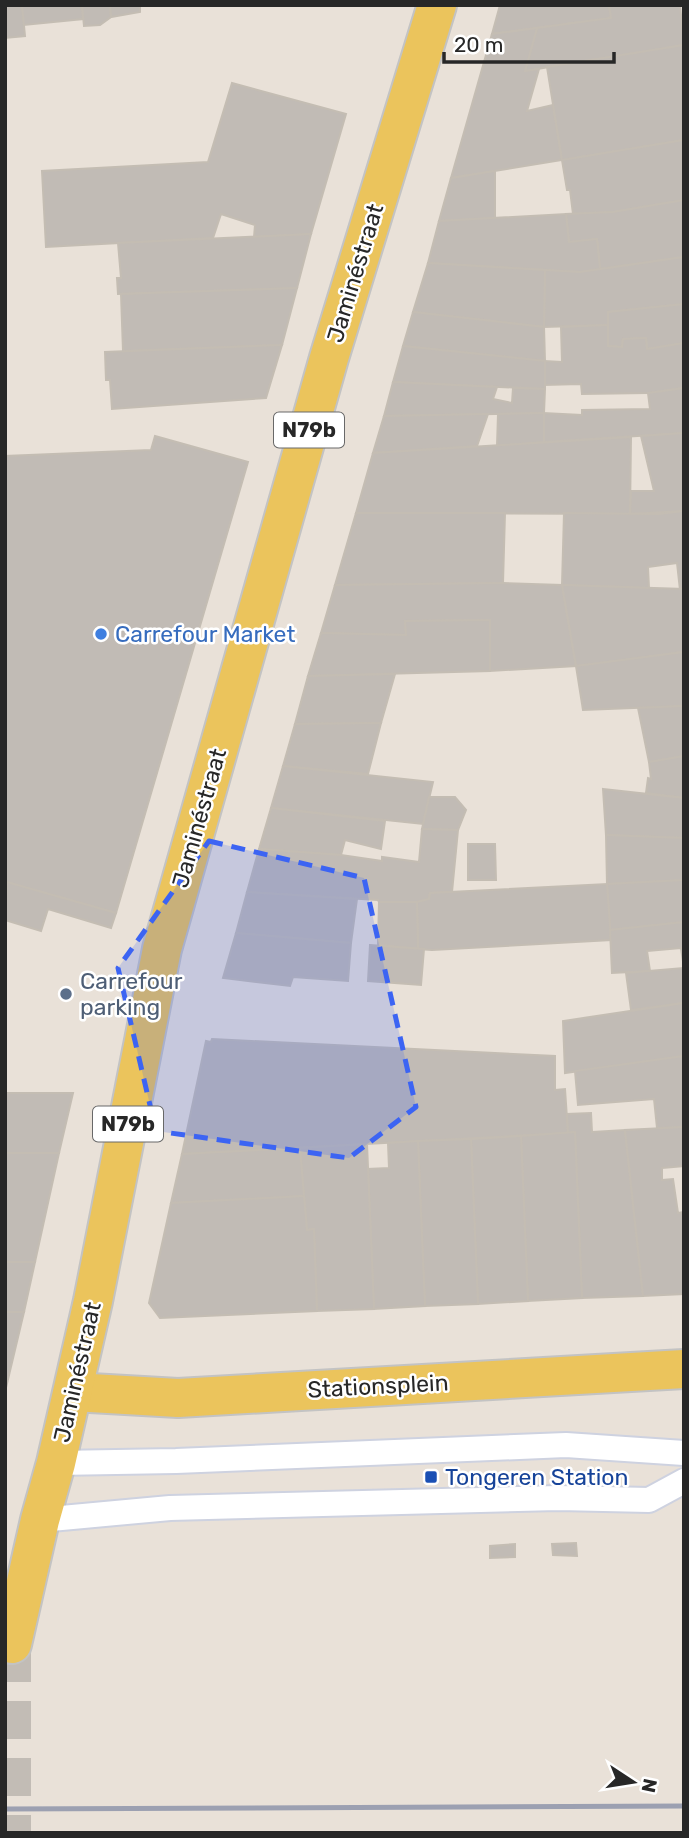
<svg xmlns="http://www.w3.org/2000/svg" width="689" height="1838" viewBox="0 0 689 1838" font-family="Rubik,sans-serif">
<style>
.building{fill:#c1bbb5;stroke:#c4bdb3;stroke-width:2}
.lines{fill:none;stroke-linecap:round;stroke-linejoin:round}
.primary-tunnel{stroke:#c2bcb5;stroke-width:38;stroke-dasharray:38 19;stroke-linecap:butt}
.lane-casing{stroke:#ced2e0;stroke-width:28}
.primary-casing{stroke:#c3c3c3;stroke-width:42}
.lane{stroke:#fff;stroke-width:24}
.primary{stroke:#ebc45c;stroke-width:38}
.rail{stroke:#9ca0b1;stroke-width:5}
.marked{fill:#3c64f3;fill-opacity:0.2;stroke:#3c64f3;stroke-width:5;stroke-dasharray:14 9;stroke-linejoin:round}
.shop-dot{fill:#3f7fe0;stroke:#fff;stroke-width:2.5}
.service-dot{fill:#5c6f8a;stroke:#fff;stroke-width:2.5}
.transit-dot{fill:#1a4fb4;stroke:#fff;stroke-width:2.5}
.labels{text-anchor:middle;stroke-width:5;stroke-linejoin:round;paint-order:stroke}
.shield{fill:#fff;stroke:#686868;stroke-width:2}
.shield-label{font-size:21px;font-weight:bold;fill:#272727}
.street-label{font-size:23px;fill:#272727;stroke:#fff}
.shop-label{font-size:23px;fill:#366cbe;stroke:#fff;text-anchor:start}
.service-label{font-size:23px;fill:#4e5e75;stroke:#fff;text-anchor:start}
.transit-label{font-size:23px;fill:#164399;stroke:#fff;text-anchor:start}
</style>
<rect width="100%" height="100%" fill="#e9e1d8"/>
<g class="building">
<polygon points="5,5 22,5 25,36 5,38"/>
<polygon points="22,5 82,5 83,19 24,25"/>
<polygon points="82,5 110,5 111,17 100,25 84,26"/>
<polygon points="110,5 140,5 140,12 111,17"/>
<polygon points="500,5 609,5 611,18 492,34"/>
<polygon points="609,5 680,5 684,45 525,71 537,28 611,18"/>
<polygon points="537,28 525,71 539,69 527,111 553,105 562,160 451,178 492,34"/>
<polygon points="684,45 684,140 562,160 547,67"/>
<polygon points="232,83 346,114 311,234 254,237 255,225 221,214 213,238 46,247 42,171 208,162"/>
<polygon points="684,140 684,200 613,212 573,214 570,190 567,190 562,160"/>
<polygon points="495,171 495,218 439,221 451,178"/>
<polygon points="684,200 684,257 600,269 597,239 569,242 566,214 613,212"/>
<polygon points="566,214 569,242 597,239 600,269 580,272 428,263 439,221"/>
<polygon points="311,234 297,288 118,294 117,278 121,278 118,243"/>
<polygon points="684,257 684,304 608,312 608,325 544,327 545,270 580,272"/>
<polygon points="428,263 545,270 544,327 413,312"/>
<polygon points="297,288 282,345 123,351 121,294"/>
<polygon points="684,304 684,343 647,349 646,338 623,339 622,347 608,346 608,312"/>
<polygon points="413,312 544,327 545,361 403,346"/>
<polygon points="608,325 608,346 622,347 623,339 646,338 647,349 684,343 684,388 648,393 582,394 581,384 544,385 545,361 562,362 561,327"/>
<polygon points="282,345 266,398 112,409 110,380 106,380 105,352"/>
<polygon points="403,346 545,361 545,389 393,382"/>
<polygon points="393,382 497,387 493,399 512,403 513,388 545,389 544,413 384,416"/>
<polygon points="684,388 684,433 544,442 544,413 582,415 582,410 650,409 648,393"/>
<polygon points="544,413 544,442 497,446 498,414"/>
<polygon points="488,414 477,446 373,453 384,416"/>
<polygon points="684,433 684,511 630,514 631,491 654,491 641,436"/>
<polygon points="155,436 248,462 116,913 5,882 5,456 151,450"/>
<polygon points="631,437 630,514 356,513 373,453"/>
<polygon points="684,511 684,589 680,590 677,563 648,567 649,588 562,585 564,513 659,514"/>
<polygon points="356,513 505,513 503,583 335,585"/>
<polygon points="503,583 562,585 576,666 490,671 490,620 405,621 406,635 321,633 335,585"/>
<polygon points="562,585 684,589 684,652 576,666"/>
<polygon points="490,620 490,671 308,676 321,633 406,635 405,621"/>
<polygon points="684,652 684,706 583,710 576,666"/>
<polygon points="395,674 381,723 295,724 308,676"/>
<polygon points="684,706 684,756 649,762 638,708"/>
<polygon points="381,723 368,774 283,766 295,724"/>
<polygon points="684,756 684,798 646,793 648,778 651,779 649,762"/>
<polygon points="283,766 433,782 423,824 271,808"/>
<polygon points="603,789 684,798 684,838 606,835"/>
<polygon points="429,797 455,797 466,810 458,830 422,829"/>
<polygon points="271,808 385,821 381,849 345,840 341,855 259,849"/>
<polygon points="422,829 458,830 452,892 430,893 429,899 417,902 379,902 378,900 247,892 259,849 341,855 382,861 382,857 419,862"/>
<polygon points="606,835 684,838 684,880 607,884"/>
<polygon points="468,844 495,844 496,880 468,880"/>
<polygon points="684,880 684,922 610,930 607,884"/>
<polygon points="7,882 116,913 111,928 48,909 41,931 5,920"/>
<polygon points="607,884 611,940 432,950 418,949 417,902 429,899 430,893"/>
<polygon points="247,892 357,899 351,943 236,933"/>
<polygon points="379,902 417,902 418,949 378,945"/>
<polygon points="684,922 684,968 681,948 647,951 650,971 612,973 610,930"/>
<polygon points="236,933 351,943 348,981 293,977 290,986 223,978"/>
<polygon points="370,945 424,949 421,985 368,981"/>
<polygon points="683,968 684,1003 631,1010 626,973"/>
<polygon points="684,1003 684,1056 565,1073 563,1021"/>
<polygon points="212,1039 555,1056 555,1090 565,1089 568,1133 182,1154 206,1041 211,1042"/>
<polygon points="684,1056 684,1127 657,1128 654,1099 578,1105 575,1071"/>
<polygon points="5,1093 73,1093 59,1153 5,1153"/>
<polygon points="591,1113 592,1132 625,1130 643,1296 582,1298 575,1132 568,1133 567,1114"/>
<polygon points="684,1127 684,1166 662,1168 662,1180 673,1179 678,1213 684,1212 684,1294 643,1296 625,1130"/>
<polygon points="575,1132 582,1298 528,1301 521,1136"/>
<polygon points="521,1136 528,1301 478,1304 471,1139"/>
<polygon points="471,1139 478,1304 425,1306 418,1141"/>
<polygon points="418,1141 425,1306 374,1309 368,1169 389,1168 388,1143"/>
<polygon points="367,1144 374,1309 317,1311 314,1229 307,1230 300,1148"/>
<polygon points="300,1148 304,1196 171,1203 182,1154"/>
<polygon points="5,1153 59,1153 35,1262 5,1262"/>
<polygon points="304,1196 307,1230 314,1229 317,1311 160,1318 149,1303 171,1203"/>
<polygon points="5,1262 35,1262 24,1312 5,1312"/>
<polygon points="5,1312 24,1312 5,1392"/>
<polygon points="576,1543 577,1556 553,1555 552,1544"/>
<polygon points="515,1544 515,1557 490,1558 490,1546"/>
</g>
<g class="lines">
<polyline class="primary-tunnel" points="12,1644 12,1833"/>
<g class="lane-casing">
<g id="lane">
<polyline points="56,1463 176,1461 566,1445 684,1453"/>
<polyline points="40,1520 170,1508 558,1498 649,1500 684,1481"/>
</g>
</g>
<g class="primary-casing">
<g id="primary">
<polyline points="73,1392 178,1398 684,1369"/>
<polyline points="12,1644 40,1520 56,1463 93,1301 162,949 329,358 437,5"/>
</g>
</g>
<use href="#lane" class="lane"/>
<use href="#primary" class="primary"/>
<polyline class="rail" points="5,1809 684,1806"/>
</g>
<path class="marked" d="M209,841L364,878L416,1107L349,1158L156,1131L118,968Z"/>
<circle class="shop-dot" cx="101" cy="634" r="7"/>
<circle class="service-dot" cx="66" cy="994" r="7"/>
<rect class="transit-dot" x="424" y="1470" width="14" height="14" rx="3.5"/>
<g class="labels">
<g class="shield">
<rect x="274" y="412.5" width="70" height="35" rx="5"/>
<rect x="93" y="1106.5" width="70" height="35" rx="5"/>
</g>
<g class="shield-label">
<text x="309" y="437">N79b</text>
<text x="128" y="1131">N79b</text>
</g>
<g class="street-label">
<text transform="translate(355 273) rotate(-73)" y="8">Jaminéstraat</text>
<text transform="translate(199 818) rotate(-74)" y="8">Jaminéstraat</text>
<text transform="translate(77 1372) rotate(-77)" y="8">Jaminéstraat</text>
<text transform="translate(378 1386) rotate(-3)" y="8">Stationsplein</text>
</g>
<g class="shop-label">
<text x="115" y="642">Carrefour Market</text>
</g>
<g class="service-label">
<text x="80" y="989">Carrefour<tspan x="80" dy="26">parking</tspan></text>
</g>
<g class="transit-label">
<text x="445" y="1485">Tongeren Station</text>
</g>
</g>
<rect width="689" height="1838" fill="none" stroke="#272727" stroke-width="14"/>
<g transform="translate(633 1782) rotate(102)" stroke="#ffffff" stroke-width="5" paint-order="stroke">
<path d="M0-5L12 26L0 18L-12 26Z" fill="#272727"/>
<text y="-10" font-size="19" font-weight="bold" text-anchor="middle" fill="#272727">N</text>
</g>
<path d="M444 52v10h170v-10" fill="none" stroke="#272727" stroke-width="3.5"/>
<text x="454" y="52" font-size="21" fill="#272727" stroke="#ffffff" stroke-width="5" paint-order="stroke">20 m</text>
</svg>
